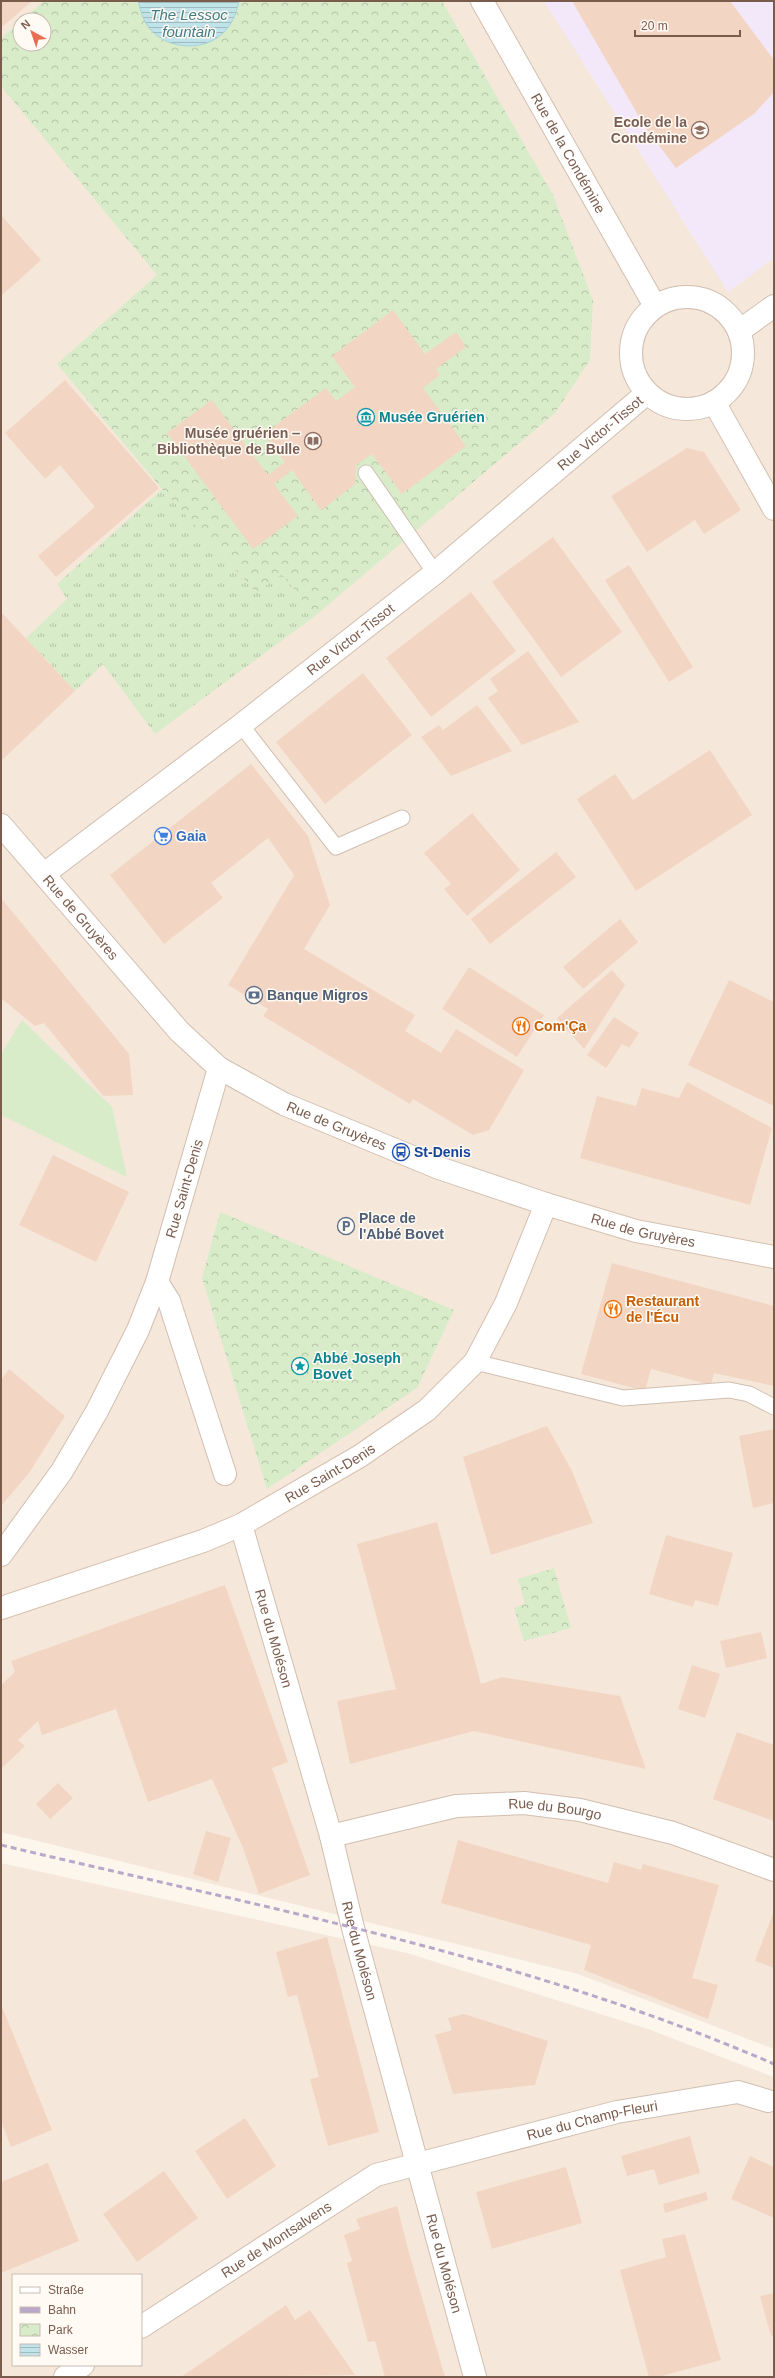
<svg xmlns="http://www.w3.org/2000/svg" width="775" height="2378" viewBox="0 0 775 2378" font-family="Arial,sans-serif">
<style>
.residential{fill:#f5e8da;fill-rule:evenodd}
.education{fill:#f3e8fa}
.grass{fill:url(#grass-tufts)}
.park{fill:url(#park-crowns)}
.garden{fill:#d8ecc9}
.water{fill:url(#water-rules);stroke:#a5d3da}
.building{fill:#f3d5c3}
.lines{fill:none;stroke-linecap:round;stroke-linejoin:round}
.service-casing{stroke:#d1beb0;stroke-width:17}
.minor-casing{stroke:#d1beb0;stroke-width:24}
.tertiary-casing{stroke:#d1beb0;stroke-width:24}
.secondary-casing{stroke:#d6c0b0;stroke-width:24}
.service{stroke:#fff;stroke-width:15}
.minor{stroke:#fff;stroke-width:22}
.tertiary{stroke:#fff;stroke-width:22}
.secondary{stroke:#fff;stroke-width:22}
.rail{stroke:#b9a8c9;stroke-width:3;stroke-dasharray:6 4;stroke-linecap:butt}
.labels{text-anchor:middle;stroke-width:3;stroke-linejoin:round;paint-order:stroke}
.education-label{font-size:14px;font-weight:bold;fill:#785e54;stroke:#fffaf3;text-anchor:end}
.street-label{font-size:14px;fill:#7a5c4d;stroke:#fffaf3}
.culture-label{font-size:14px;font-weight:bold;fill:#0d838f;stroke:#fffaf3;text-anchor:start}
.shop-label{font-size:14px;font-weight:bold;fill:#366cbe;stroke:#fffaf3;text-anchor:start}
.service-label{font-size:14px;font-weight:bold;fill:#4e5e75;stroke:#fffaf3;text-anchor:start}
.food-label{font-size:14px;font-weight:bold;fill:#c56008;stroke:#fffaf3;text-anchor:start}
.transit-label{font-size:14px;font-weight:bold;fill:#164399;stroke:#fffaf3;text-anchor:start}
.water-label{font-size:15px;font-style:italic;fill:#437c86;stroke:#fffaf3}
</style>
<defs>
<pattern id="grass-tufts" width="24" height="20" patternUnits="userSpaceOnUse"><rect width="24" height="20" fill="#d8ecc9"/><path d="M3 7l-1-3M5 7V3M7 7l1-3M15 17l-1-3M17 17v-4M19 17l1-3" fill="none" stroke="#b4c2a5"/></pattern>
<pattern id="park-crowns" width="20" height="18" patternUnits="userSpaceOnUse"><rect width="20" height="18" fill="#d8ecc9"/><path d="M2 6a3 3 0 1 1 6 0M12 15a3 3 0 1 1 6 0" fill="none" stroke="#b4c2a5"/></pattern>
<pattern id="water-rules" width="6" height="5" patternUnits="userSpaceOnUse"><rect width="6" height="5" fill="#bfe3e8"/><path d="M0 2.5h6" fill="none" stroke="#a0bbbe"/></pattern>
</defs>
<rect width="100%" height="100%" fill="#fdf6ec"/>
<g class="residential">
<path d="M1,1H774V2049L578,1974L1,1832ZM20,20H44V44H20Z"/>
<path d="M1,1863L407,1953L648,2029L774,2077V2377H1ZM13,2275H141V2365H13Z"/>
</g>
<polygon class="education" points="544,1 774,1 774,258 728,292"/>
<polygon class="grass" points="162,489 256,592 282,574 315,616 155,734 103,664 75,691 26,638 67,599 57,584"/>
<g class="park">
<polygon points="44,1 442,1 553,195 593,300 590,360 555,413 315,616 282,574 256,592 162,489 57,364 157,275 1,86 1,38 20,22 20,44 44,44 44,20 22,20"/>
<polygon points="220,1212 454,1310 417,1388 267,1489 202,1278"/>
<polygon points="554,1568 571,1628 524,1641 514,1608 525,1604 518,1579"/>
</g>
<polygon class="garden" points="22,1020 112,1107 127,1177 1,1115 1,1054"/>
<path class="water" d="M138,1H239V2C236,13 233,23 224,32C205,52 168,50 150,29C143,21 141,11 138,1Z"/>
<g class="building">
<polygon points="1,1 32,1 1,28"/>
<polygon points="572,1 730,1 774,60 774,92 754,114 676,168 645,127"/>
<polygon points="1,215 41,260 1,296"/>
<polygon points="393,310 425,354 456,332 466,347 436,369 440,375 423,388 466,446 402,494 372,454 356,465 355,484 323,509 320,509 292,470 274,484 298,516 253,549 167,433 212,400 268,475 285,462 264,434 326,388 336,401 355,387 332,356"/>
<polygon points="65,380 159,488 56,577 38,556 95,507 60,465 45,479 5,433"/>
<polygon points="687,448 704,452 741,510 704,534 695,520 647,552 611,496"/>
<polygon points="553,537 622,632 561,677 492,582"/>
<polygon points="629,565 693,667 669,682 605,580"/>
<polygon points="471,592 516,651 431,717 386,658"/>
<polygon points="1,612 75,691 1,761"/>
<polygon points="528,651 579,722 522,745 488,698 498,691 490,679"/>
<polygon points="363,673 412,735 325,804 276,742"/>
<polygon points="477,705 512,751 451,776 421,737 439,725 443,730"/>
<polygon points="710,750 752,815 636,891 577,799 615,774 633,800"/>
<polygon points="251,764 308,836 330,905 304,949 415,1015 405,1031 441,1053 456,1029 524,1070 489,1130 473,1135 413,1099 410,1104 263,1016 268,1009 228,985 294,875 268,838 211,883 223,898 164,944 110,875"/>
<polygon points="472,813 520,870 467,916 444,889 451,884 424,853"/>
<polygon points="556,852 576,877 490,944 471,919"/>
<polygon points="1,898 129,1054 133,1095 103,1096 44,1023 35,1026 1,998"/>
<polygon points="620,919 638,942 583,989 563,967"/>
<polygon points="469,967 544,1015 517,1057 442,1009"/>
<polygon points="612,970 625,985 584,1049 557,1018"/>
<polygon points="729,980 774,1002 774,1106 688,1065"/>
<polygon points="614,1017 639,1033 629,1048 622,1044 606,1068 587,1055"/>
<polygon points="687,1082 772,1128 750,1205 580,1158 597,1096 636,1106 642,1088 679,1098"/>
<polygon points="53,1155 129,1192 96,1262 19,1225"/>
<polygon points="612,1263 774,1306 774,1386 714,1373 711,1385 651,1369 645,1391 581,1374"/>
<polygon points="9,1369 65,1416 29,1473 1,1506 1,1380"/>
<polygon points="547,1426 572,1471 593,1523 491,1555 463,1457"/>
<polygon points="774,1429 774,1503 753,1508 739,1436"/>
<polygon points="437,1522 481,1684 502,1677 620,1696 646,1769 474,1731 350,1764 337,1701 396,1689 357,1544"/>
<polygon points="666,1535 733,1553 718,1606 695,1600 693,1607 649,1594"/>
<polygon points="225,1585 288,1762 272,1768 310,1875 259,1894 243,1848 212,1779 148,1802 116,1709 42,1735 38,1721 18,1740 25,1746 1,1769 1,1685 15,1672 11,1661"/>
<polygon points="761,1632 767,1658 726,1668 720,1641"/>
<polygon points="692,1665 720,1674 705,1718 678,1709"/>
<polygon points="737,1732 774,1745 774,1821 713,1799"/>
<polygon points="58,1783 73,1798 50,1819 36,1804"/>
<polygon points="206,1831 231,1838 218,1882 193,1874"/>
<polygon points="458,1840 608,1883 614,1862 641,1870 643,1864 719,1885 692,1978 718,1985 708,2019 584,1970 591,1945 441,1903"/>
<polygon points="774,1911 774,1968 755,1961"/>
<polygon points="327,1937 379,2132 328,2146 310,2079 319,2077 297,1995 288,1997 276,1952"/>
<polygon points="1,2004 52,2130 11,2147 1,2121"/>
<polygon points="464,2014 548,2041 535,2085 453,2094 435,2035 452,2030 448,2018"/>
<polygon points="245,2118 276,2166 227,2199 195,2151"/>
<polygon points="690,2136 700,2173 659,2185 654,2169 627,2176 621,2156"/>
<polygon points="750,2156 774,2167 774,2218 731,2199"/>
<polygon points="48,2163 79,2241 1,2273 1,2182"/>
<polygon points="566,2167 582,2223 492,2249 476,2192"/>
<polygon points="164,2171 198,2218 137,2262 103,2214"/>
<polygon points="706,2192 708,2200 665,2213 663,2204"/>
<polygon points="397,2206 408,2249 445,2377 385,2377 375,2341 368,2342 347,2263 352,2261 344,2235 360,2229 356,2219"/>
<polygon points="685,2234 721,2360 658,2377 649,2377 620,2270 666,2257 662,2239"/>
<polygon points="774,2293 774,2335 771,2336 760,2296"/>
<polygon points="286,2305 295,2320 310,2310 355,2375 181,2377"/>
</g>
<g class="lines">
<g class="service-casing">
<g id="service">
<polyline points="366,473 435,573"/>
<polyline points="241,725 336,847 402,818"/>
<polyline points="475,1362 623,1398 729,1390 749,1394 774,1407"/>
</g>
</g>
<g class="minor-casing">
<g id="minor">
<polyline points="739,331 774,306"/>
<path id="s1" d="M1,825L179,1031L219,1068L284,1104L439,1168L546,1204"/>
<path id="s2" d="M44,874L241,725L435,573L647,393"/>
<polyline points="157,1282 169,1301 225,1474"/>
<path id="s3" d="M241,1525L331,1836L353,1928L475,2377"/>
<path id="s4" d="M1,1555L62,1471L97,1411L138,1330L157,1282L219,1068"/>
<path id="s5" d="M331,1836L456,1806L524,1803L580,1810L673,1833L774,1870"/>
<path id="s6" d="M141,2327L376,2175L617,2112L738,2092L768,2101"/>
<polyline points="65,2377 83,2365"/>
</g>
</g>
<g class="tertiary-casing">
<g id="tertiary">
<path id="s7" d="M482,1L655,306"/>
<circle cx="687" cy="353" r="56"/>
<polyline points="714,402 774,509"/>
</g>
</g>
<g class="secondary-casing">
<g id="secondary">
<path id="s8" d="M1,1608L203,1541L241,1525L360,1456L427,1410L475,1362L506,1303L546,1204L636,1231L774,1257"/>
</g>
</g>
<use href="#service" class="service"/>
<use href="#minor" class="minor"/>
<use href="#tertiary" class="tertiary"/>
<use href="#secondary" class="secondary"/>
<path class="rail" d="M1,1845C261,1907 527,1957 774,2064"/>
</g>
<defs>
<g id="school-ring" transform="scale(0.9)"><circle r="9.5" fill="#fffaf3" stroke="#8d6e63" stroke-width="1.5"/><path d="M0-5L7-2L0 1L-7-2ZM-4 1L0 2.5L4 1V4Q0 6-4 4Z" fill="#8d6e63"/></g>
<g id="museum-ring" transform="scale(0.9)"><circle r="9.5" fill="#fffaf3" stroke="#0f9aa8" stroke-width="1.5"/><path d="M0-6L6-3V-2H-6V-3ZM-5-1h2V3h-2ZM-1-1h2V3h-2ZM3-1h2V3H3ZM-6 4H6V6H-6Z" fill="#0f9aa8"/></g>
<g id="library-ring" transform="scale(0.9)"><circle r="9.5" fill="#fffaf3" stroke="#8d6e63" stroke-width="1.5"/><path d="M-6-4Q-3-5.5-.7-3.5V5Q-3 3-6 4ZM6-4Q3-5.5 .7-3.5V5Q3 3 6 4Z" fill="#8d6e63"/></g>
<g id="supermarket-ring" transform="scale(0.9)"><circle r="9.5" fill="#fffaf3" stroke="#3f7fe0" stroke-width="1.5"/><path d="M-6-5.5h2.5l.6 2H6L4.5 2H-2.5L-4.4-4H-6ZM-1.5 3.2a1.3 1.3 0 1 0 .1 0ZM3 3.2a1.3 1.3 0 1 0 .1 0Z" fill="#3f7fe0"/></g>
<g id="bank-ring" transform="scale(0.9)"><circle r="9.5" fill="#fffaf3" stroke="#5c6f8a" stroke-width="1.5"/><path d="M-6-4H6V4H-6ZM0-2.3a2.3 2.3 0 1 0 0 4.6a2.3 2.3 0 1 0 0-4.6Z" fill="#5c6f8a"/></g>
<g id="restaurant-ring" transform="scale(0.9)"><circle r="9.5" fill="#fffaf3" stroke="#e8710a" stroke-width="1.5"/><path d="M-5-6h1v4h1v-4h1v4h1v-4h1v5L-1.5 .5V6h-2V.5L-5-1ZM5-6V6H3V1.5H1.5Q1.5-4 5-6Z" fill="#e8710a"/></g>
<g id="bus-ring" transform="scale(0.9)"><circle r="9.5" fill="#fffaf3" stroke="#1a4fb4" stroke-width="1.5"/><path d="M-5-6H5V4H4V6H2V4H-2V6H-4V4H-5ZM-3.5-4V0h7V-4ZM-3.5 1.2v1.5H-2V1.2ZM2 1.2v1.5H3.5V1.2Z" fill="#1a4fb4"/></g>
<g id="parking-ring" transform="scale(0.9)"><circle r="9.5" fill="#fffaf3" stroke="#5c6f8a" stroke-width="1.5"/><path d="M-3.5-5.5H1a3.5 3.5 0 0 1 0 7H-1V5.5H-3.5ZM-1-3.4V-.6H.8a1.4 1.4 0 0 0 0-2.8Z" fill="#5c6f8a"/></g>
<g id="sight-ring" transform="scale(0.9)"><circle r="9.5" fill="#fffaf3" stroke="#0f9aa8" stroke-width="1.5"/><path d="M0-6L1.8-2.2L6-1.7L2.9 1.2L3.7 5.4L0 3.3L-3.7 5.4L-2.9 1.2L-6-1.7L-1.8-2.2Z" fill="#0f9aa8"/></g>
</defs>
<g fill-rule="evenodd">
<use href="#school-ring" x="700" y="130"/>
<use href="#museum-ring" x="366" y="417"/>
<use href="#library-ring" x="313" y="441"/>
<use href="#supermarket-ring" x="163" y="836"/>
<use href="#bank-ring" x="254" y="995"/>
<use href="#restaurant-ring" x="521" y="1026"/>
<use href="#bus-ring" x="401" y="1152"/>
<use href="#parking-ring" x="346" y="1226"/>
<use href="#restaurant-ring" x="613" y="1309"/>
<use href="#sight-ring" x="300" y="1366"/>
</g>
<g class="labels">
<g class="education-label">
<text x="687" y="127">Ecole de la<tspan x="687" dy="16">Condémine</tspan></text>
<text x="300" y="438">Musée gruérien ‒<tspan x="300" dy="16">Bibliothèque de Bulle</tspan></text>
</g>
<g class="street-label">
<text dy="5" stroke="none"><textPath href="#s7" startOffset="175">Rue de la Condémine</textPath></text>
<text dy="5" stroke="none"><textPath href="#s2" startOffset="710">Rue Victor-Tissot</textPath></text>
<text dy="5" stroke="none"><textPath href="#s2" startOffset="386">Rue Victor-Tissot</textPath></text>
<text dy="5" stroke="none"><textPath href="#s1" startOffset="122">Rue de Gruyères</textPath></text>
<text dy="5" stroke="none"><textPath href="#s1" startOffset="458">Rue de Gruyères</textPath></text>
<text dy="5" stroke="none"><textPath href="#s4" startOffset="413">Rue Saint-Denis</textPath></text>
<text dy="5" stroke="none"><textPath href="#s8" startOffset="815">Rue de Gruyères</textPath></text>
<text dy="5" stroke="none"><textPath href="#s8" startOffset="357">Rue Saint-Denis</textPath></text>
<text dy="5" stroke="none"><textPath href="#s3" startOffset="118">Rue du Moléson</textPath></text>
<text dy="5" stroke="none"><textPath href="#s5" startOffset="228">Rue du Bourgo</textPath></text>
<text dy="5" stroke="none"><textPath href="#s3" startOffset="442">Rue du Moléson</textPath></text>
<text dy="5" stroke="none"><textPath href="#s6" startOffset="503">Rue du Champ-Fleuri</textPath></text>
<text dy="5" stroke="none"><textPath href="#s6" startOffset="161">Rue de Montsalvens</textPath></text>
<text dy="5" stroke="none"><textPath href="#s3" startOffset="766">Rue du Moléson</textPath></text>
</g>
<g class="culture-label">
<text x="379" y="422">Musée Gruérien</text>
<text x="313" y="1363">Abbé Joseph<tspan x="313" dy="16">Bovet</tspan></text>
</g>
<g class="shop-label">
<text x="176" y="841">Gaia</text>
</g>
<g class="service-label">
<text x="267" y="1000">Banque Migros</text>
<text x="359" y="1223">Place de<tspan x="359" dy="16">l'Abbé Bovet</tspan></text>
</g>
<g class="food-label">
<text x="534" y="1031">Com'Ça</text>
<text x="626" y="1306">Restaurant<tspan x="626" dy="16">de l'Écu</tspan></text>
</g>
<g class="transit-label">
<text x="414" y="1157">St-Denis</text>
</g>
<g class="water-label">
<text x="189" y="20">The Lessoc<tspan x="189" dy="17">fountain</tspan></text>
</g>
</g>
<rect width="775" height="2378" fill="none" stroke="#7a5c4d" stroke-width="4"/>
<rect x="12" y="2274" width="130" height="92" fill="#fffaf3" stroke="#cabbb1"/>
<rect x="20" y="2287" width="20" height="6" fill="#ffffff" stroke="#cabbb1"/>
<text x="48" y="2294" font-size="12" fill="#7a5c4d">Straße</text>
<rect x="20" y="2307" width="20" height="6" fill="#b9a8c9" stroke="#cabbb1"/>
<text x="48" y="2314" font-size="12" fill="#7a5c4d">Bahn</text>
<rect x="20" y="2324" width="20" height="12" fill="url(#park-crowns)" stroke="#cabbb1"/>
<text x="48" y="2334" font-size="12" fill="#7a5c4d">Park</text>
<rect x="20" y="2344" width="20" height="12" fill="url(#water-rules)" stroke="#cabbb1"/>
<text x="48" y="2354" font-size="12" fill="#7a5c4d">Wasser</text>
<g transform="translate(32 32) rotate(320)"><circle r="19" fill="#fffaf3" stroke="#cabbb1"/>
<path d="M0-3L7 15L0 10L-7 15Z" fill="#e76f51"/>
<text y="-6" font-size="11" font-weight="bold" text-anchor="middle" fill="#7a5c4d">N</text>
</g>
<path d="M635 30v6h105v-6" fill="none" stroke="#7a5c4d" stroke-width="2"/>
<text x="641" y="30" font-size="12" fill="#7a5c4d" stroke="#fffaf3" stroke-width="3" paint-order="stroke">20 m</text>
</svg>
